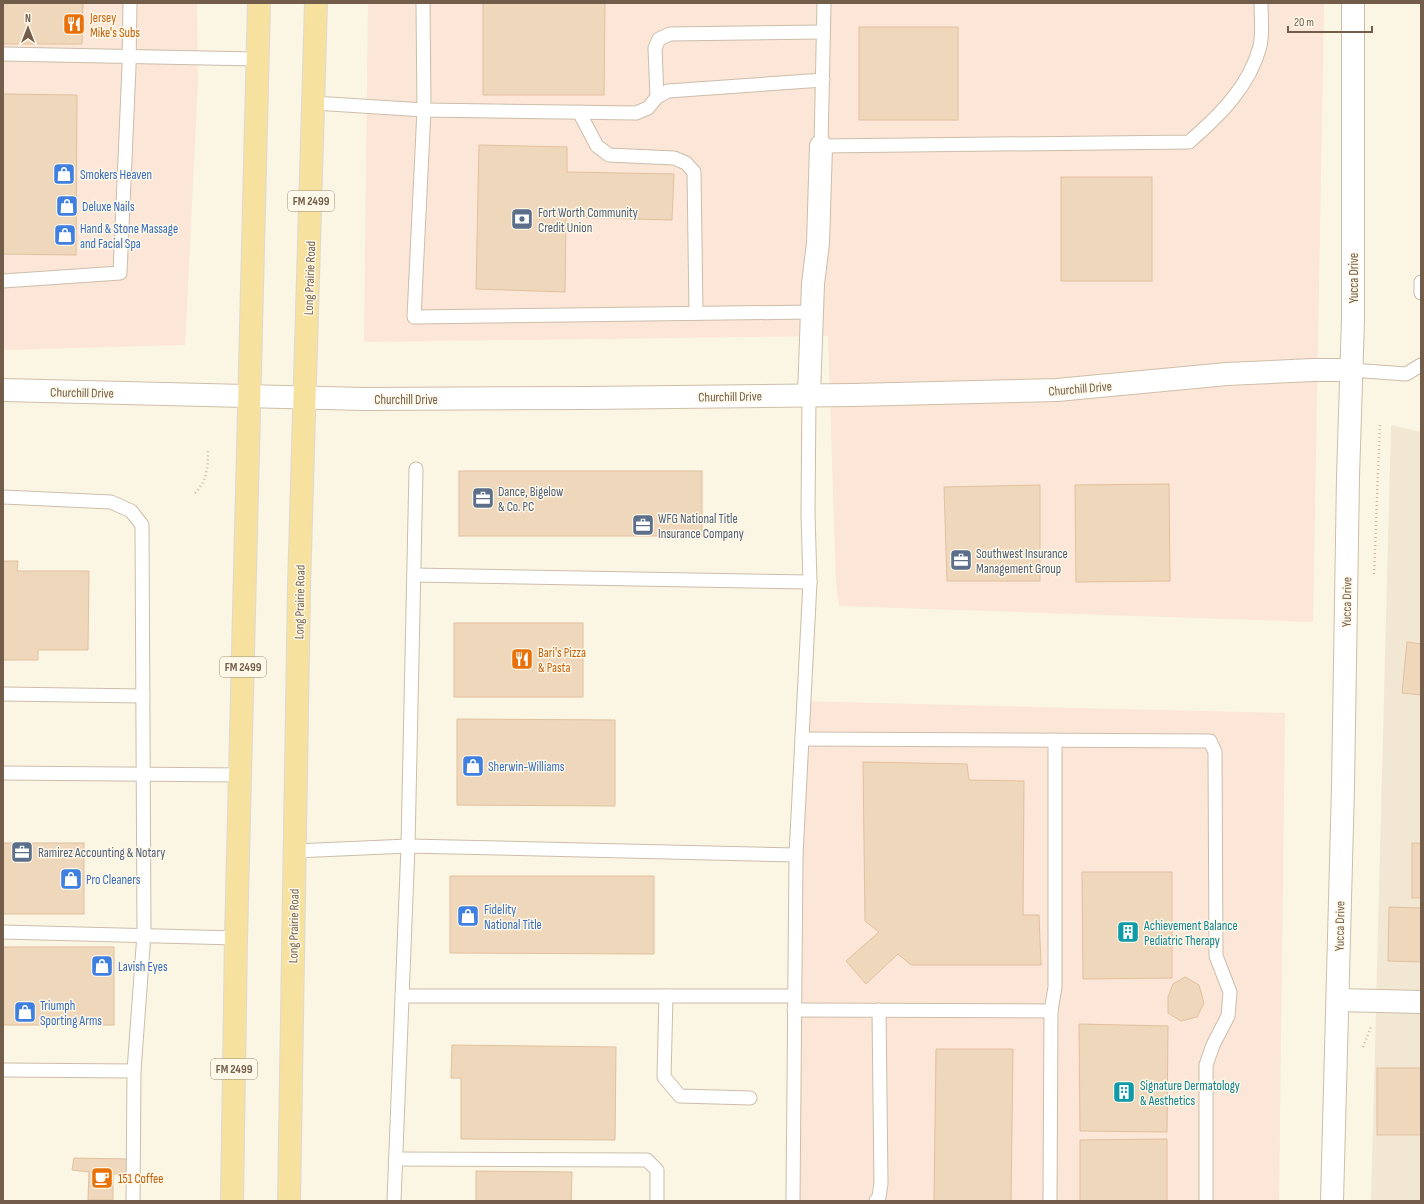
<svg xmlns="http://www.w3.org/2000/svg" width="1424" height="1204" viewBox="0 0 1424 1204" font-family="'Sofia Sans Condensed',sans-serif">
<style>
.residential{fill:#f2e7d2}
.commercial{fill:#fbe6d7}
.building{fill:#efd7bc;stroke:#e1c09d}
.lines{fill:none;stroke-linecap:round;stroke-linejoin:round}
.lane-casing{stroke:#ccbdaa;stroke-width:15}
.street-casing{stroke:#ccbdaa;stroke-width:24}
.secondary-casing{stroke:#cebea8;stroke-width:24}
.primary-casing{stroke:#ddd8d4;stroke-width:24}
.path{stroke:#d4ba9f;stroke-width:2.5;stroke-dasharray:1 3;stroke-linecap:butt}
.lane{stroke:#fff;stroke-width:13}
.street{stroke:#fff;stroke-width:22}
.secondary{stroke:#fff;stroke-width:22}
.primary{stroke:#f7e19e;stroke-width:22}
.labels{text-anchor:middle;stroke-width:3;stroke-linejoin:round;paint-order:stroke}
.shield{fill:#fef8e9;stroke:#9c8c7a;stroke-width:1}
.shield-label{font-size:12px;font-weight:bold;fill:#725d4a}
.food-label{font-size:13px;fill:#c56008;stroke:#fef8e9;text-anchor:start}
.shop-label{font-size:13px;fill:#366cbe;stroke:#fef8e9;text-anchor:start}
.service-label{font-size:13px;fill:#4e5e75;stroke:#fef8e9;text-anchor:start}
.street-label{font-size:13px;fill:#725d4a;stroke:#fef8e9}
.culture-label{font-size:13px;fill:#0d838f;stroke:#fef8e9;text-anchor:start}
</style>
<rect width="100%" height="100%" fill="#fbf5e3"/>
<polygon class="residential" points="1391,425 1421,432 1421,1201 1371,1201"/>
<g class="commercial">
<polygon points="3,3 197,3 198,82 185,345 3,350"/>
<polygon points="368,3 1324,3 1313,622 839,606 836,583 828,336 364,342"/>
<polygon points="797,701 1285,713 1279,1201 794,1201"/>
</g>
<g class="building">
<polygon points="3,3 83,3 82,44 3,44"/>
<polygon points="483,3 605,3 604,95 483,95"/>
<rect x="859" y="27" width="99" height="93"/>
<polygon points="3,94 77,95 76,255 3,254"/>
<polygon points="479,145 567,147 567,172 674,174 672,220 566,217 565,292 476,289"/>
<rect x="1061" y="177" width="91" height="104"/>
<rect x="459" y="471" width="243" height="65"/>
<polygon points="1169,484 1170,581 1076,582 1075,485"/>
<polygon points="1040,485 1040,581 947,581 944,487"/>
<polygon points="3,561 18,561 17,571 89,571 88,650 38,650 38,660 3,660"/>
<rect x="454" y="623" width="129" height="74"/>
<polygon points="1407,642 1421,644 1421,695 1402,693"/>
<polygon points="457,719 615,720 615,806 457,805"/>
<polygon points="863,762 967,764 969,780 1024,781 1023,915 1039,915 1041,965 911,965 898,954 866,984 846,961 879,932 865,921"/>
<rect x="3" y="843" width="81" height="71"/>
<rect x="1412" y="843" width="9" height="55"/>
<polygon points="1082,872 1172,872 1172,978 1083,979"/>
<polygon points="450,876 654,876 654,954 450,953"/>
<polygon points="1389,907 1421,908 1421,962 1388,961"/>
<rect x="3" y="947" width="111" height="78"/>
<polygon points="1185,977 1199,985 1204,1003 1197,1017 1181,1021 1168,1013 1168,997 1173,984"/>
<polygon points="1079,1024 1168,1026 1167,1132 1080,1131"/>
<polygon points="452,1045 616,1047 615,1140 461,1139 461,1078 451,1078"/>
<polygon points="936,1049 1013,1049 1011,1201 934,1201"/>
<rect x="1377" y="1068" width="44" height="67"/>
<polygon points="1167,1139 1167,1201 1080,1201 1080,1140"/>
<polygon points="74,1158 128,1159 128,1174 113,1174 113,1200 88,1200 89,1172 72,1170"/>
<polygon points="476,1171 572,1172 571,1201 476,1201"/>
</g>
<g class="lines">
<g class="lane-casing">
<g id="lane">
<path d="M824,3L821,146L1189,142C1219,116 1250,86 1260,46C1263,33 1261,17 1261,3"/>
<polyline points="3,54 258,59"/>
<polyline points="657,97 655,48 659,39 670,34 823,32"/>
<polyline points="314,103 424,110 423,3"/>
<polyline points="579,112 597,146 609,155 674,158 686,163 694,172 696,313"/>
<polyline points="3,281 120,273 129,67 130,3"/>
<polyline points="1421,282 1421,293"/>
<polyline points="812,312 414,317 424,110 636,113 648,108 657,97 668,91 823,80"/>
<polyline points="1351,370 1406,374 1421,365"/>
<polyline points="3,497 111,502 131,511 142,525 144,934 134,1071 3,1070"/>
<polyline points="414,575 810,582 808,514 809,395"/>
<polyline points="3,694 143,696"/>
<polyline points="802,739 1210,741 1215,752 1216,956 1230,992 1228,1016 1213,1045 1206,1065 1206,1201"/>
<polyline points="3,773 240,775"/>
<polyline points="295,851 408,846 796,855"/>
<polyline points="3,932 236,938"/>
<polyline points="402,996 794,996"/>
<polyline points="666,996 664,1077 680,1096 750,1098"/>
<polyline points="794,1010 1051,1011 1055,987 1055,740"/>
<polyline points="396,1159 647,1160 657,1170 657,1201"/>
<polyline points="133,1201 134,1071"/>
<polyline points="394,1201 408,846 416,469"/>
<polyline points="793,1201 796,855 810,582"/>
<polyline points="876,1201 879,1197 881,1183 879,1010"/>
<polyline points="1050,1201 1051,1009"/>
</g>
</g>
<g class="street-casing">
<g id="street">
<polyline points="809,395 813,284 818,243 821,146"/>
<polyline points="1338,1000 1421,1002"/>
<polyline points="1332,1201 1343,787 1348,477 1353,319 1353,3"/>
</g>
</g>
<g class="secondary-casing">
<polyline id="secondary" points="3,390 364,399 587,398 853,395 1057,390 1227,374 1313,370 1351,370"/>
</g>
<g class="primary-casing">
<g id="primary">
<polyline points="232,1201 236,938 259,3"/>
<polyline points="289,1201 299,587 316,3"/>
</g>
</g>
<g class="path">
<path d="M195,493C207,481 208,467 208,451"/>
<polyline points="1374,574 1380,424"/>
<polyline points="1363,1047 1371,1027"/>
</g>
<use href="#lane" class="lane"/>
<use href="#street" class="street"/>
<use href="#secondary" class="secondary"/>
<use href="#primary" class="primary"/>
</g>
<defs>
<g id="restaurant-square" transform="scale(1.15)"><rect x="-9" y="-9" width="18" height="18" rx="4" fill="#e8710a" stroke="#fef8e9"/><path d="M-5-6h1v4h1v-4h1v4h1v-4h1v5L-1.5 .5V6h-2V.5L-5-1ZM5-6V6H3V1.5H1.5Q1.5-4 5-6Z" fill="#fff"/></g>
<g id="shop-square" transform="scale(1.15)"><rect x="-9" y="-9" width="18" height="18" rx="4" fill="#3f7fe0" stroke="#fef8e9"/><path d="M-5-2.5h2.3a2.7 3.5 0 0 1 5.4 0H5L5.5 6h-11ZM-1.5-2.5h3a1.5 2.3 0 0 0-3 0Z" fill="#fff"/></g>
<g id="bank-square" transform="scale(1.15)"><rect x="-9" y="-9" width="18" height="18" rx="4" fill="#5c6f8a" stroke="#fef8e9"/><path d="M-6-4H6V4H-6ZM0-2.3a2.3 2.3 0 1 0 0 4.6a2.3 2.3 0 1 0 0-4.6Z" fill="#fff"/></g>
<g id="office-square" transform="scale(1.15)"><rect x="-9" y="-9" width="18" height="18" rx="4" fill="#5c6f8a" stroke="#fef8e9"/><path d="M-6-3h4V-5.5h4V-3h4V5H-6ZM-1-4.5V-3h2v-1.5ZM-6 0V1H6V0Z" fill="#fff"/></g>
<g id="building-square" transform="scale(1.15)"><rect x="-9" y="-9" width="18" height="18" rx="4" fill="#0f9aa8" stroke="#fef8e9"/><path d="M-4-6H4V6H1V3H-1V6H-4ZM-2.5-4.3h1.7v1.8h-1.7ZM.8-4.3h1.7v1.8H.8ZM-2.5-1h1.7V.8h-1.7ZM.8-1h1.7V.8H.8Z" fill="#fff"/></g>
<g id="cafe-square" transform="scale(1.15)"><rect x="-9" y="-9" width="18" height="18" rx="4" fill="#e8710a" stroke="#fef8e9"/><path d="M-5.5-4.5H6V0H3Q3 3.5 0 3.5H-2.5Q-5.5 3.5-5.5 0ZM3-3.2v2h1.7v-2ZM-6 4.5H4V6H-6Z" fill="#fff"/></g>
</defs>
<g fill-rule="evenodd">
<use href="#restaurant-square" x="74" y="24"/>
<use href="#shop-square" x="64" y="174"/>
<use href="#shop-square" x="67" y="206"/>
<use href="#bank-square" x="522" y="219"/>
<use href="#shop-square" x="65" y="235"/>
<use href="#office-square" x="483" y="498"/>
<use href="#office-square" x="643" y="525"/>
<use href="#office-square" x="961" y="560"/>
<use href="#restaurant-square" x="522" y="659"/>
<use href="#shop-square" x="473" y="766"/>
<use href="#office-square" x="22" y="852"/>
<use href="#shop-square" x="71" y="879"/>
<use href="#shop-square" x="468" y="916"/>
<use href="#building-square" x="1128" y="932"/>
<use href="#shop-square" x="102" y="966"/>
<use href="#shop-square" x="25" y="1012"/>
<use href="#building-square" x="1124" y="1092"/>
<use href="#cafe-square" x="102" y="1178"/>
</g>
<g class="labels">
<g class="shield">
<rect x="288" y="191" width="46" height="20" rx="3"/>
<rect x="220" y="657" width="46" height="20" rx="3"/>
<rect x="211" y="1059" width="46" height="20" rx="3"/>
</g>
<g class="shield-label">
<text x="311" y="205">FM 2499</text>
<text x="243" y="671">FM 2499</text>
<text x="234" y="1073">FM 2499</text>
</g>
<g class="food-label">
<text x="90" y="22">Jersey<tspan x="90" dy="15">Mike's Subs</tspan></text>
<text x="538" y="657">Bari's Pizza<tspan x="538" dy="15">&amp; Pasta</tspan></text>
<text x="118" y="1183">151 Coffee</text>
</g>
<g class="shop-label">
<text x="80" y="179">Smokers Heaven</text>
<text x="82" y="211">Deluxe Nails</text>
<text x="80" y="233">Hand &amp; Stone Massage<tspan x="80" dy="15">and Facial Spa</tspan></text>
<text x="488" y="771">Sherwin-Williams</text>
<text x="86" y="884">Pro Cleaners</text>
<text x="484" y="914">Fidelity<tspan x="484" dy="15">National Title</tspan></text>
<text x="118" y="971">Lavish Eyes</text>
<text x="40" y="1010">Triumph<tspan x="40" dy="15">Sporting Arms</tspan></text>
</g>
<g class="service-label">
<text x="538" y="217">Fort Worth Community<tspan x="538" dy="15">Credit Union</tspan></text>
<text x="498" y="496">Dance, Bigelow<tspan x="498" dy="15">&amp; Co. PC</tspan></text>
<text x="658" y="523">WFG National Title<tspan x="658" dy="15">Insurance Company</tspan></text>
<text x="976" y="558">Southwest Insurance<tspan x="976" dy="15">Management Group</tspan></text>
<text x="38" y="857">Ramirez Accounting &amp; Notary</text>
</g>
<g class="street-label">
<text transform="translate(309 278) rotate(-88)" y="5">Long Prairie Road</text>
<text transform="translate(1353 278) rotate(-90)" y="5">Yucca Drive</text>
<text transform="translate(1080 388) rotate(-5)" y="5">Churchill Drive</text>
<text transform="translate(82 392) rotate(1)" y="5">Churchill Drive</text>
<text transform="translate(730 396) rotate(-1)" y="5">Churchill Drive</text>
<text x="406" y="404">Churchill Drive</text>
<text transform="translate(299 602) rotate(-89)" y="5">Long Prairie Road</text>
<text transform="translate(1346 602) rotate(-89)" y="5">Yucca Drive</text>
<text transform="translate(293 926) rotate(-89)" y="5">Long Prairie Road</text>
<text transform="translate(1339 926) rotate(-89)" y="5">Yucca Drive</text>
</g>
<g class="culture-label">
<text x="1144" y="930">Achievement Balance<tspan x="1144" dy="15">Pediatric Therapy</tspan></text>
<text x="1140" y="1090">Signature Dermatology<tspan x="1140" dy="15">&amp; Aesthetics</tspan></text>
</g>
</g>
<rect width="1424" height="1204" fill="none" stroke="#725d4a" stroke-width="8"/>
<g transform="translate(28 28)" stroke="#fef8e9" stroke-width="3" paint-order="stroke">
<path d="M0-3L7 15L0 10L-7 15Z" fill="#725d4a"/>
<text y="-6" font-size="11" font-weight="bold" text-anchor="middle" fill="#725d4a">N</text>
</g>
<path d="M1288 26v6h84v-6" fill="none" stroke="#725d4a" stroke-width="2"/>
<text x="1294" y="26" font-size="12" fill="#725d4a" stroke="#fef8e9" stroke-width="3" paint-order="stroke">20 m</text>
</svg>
